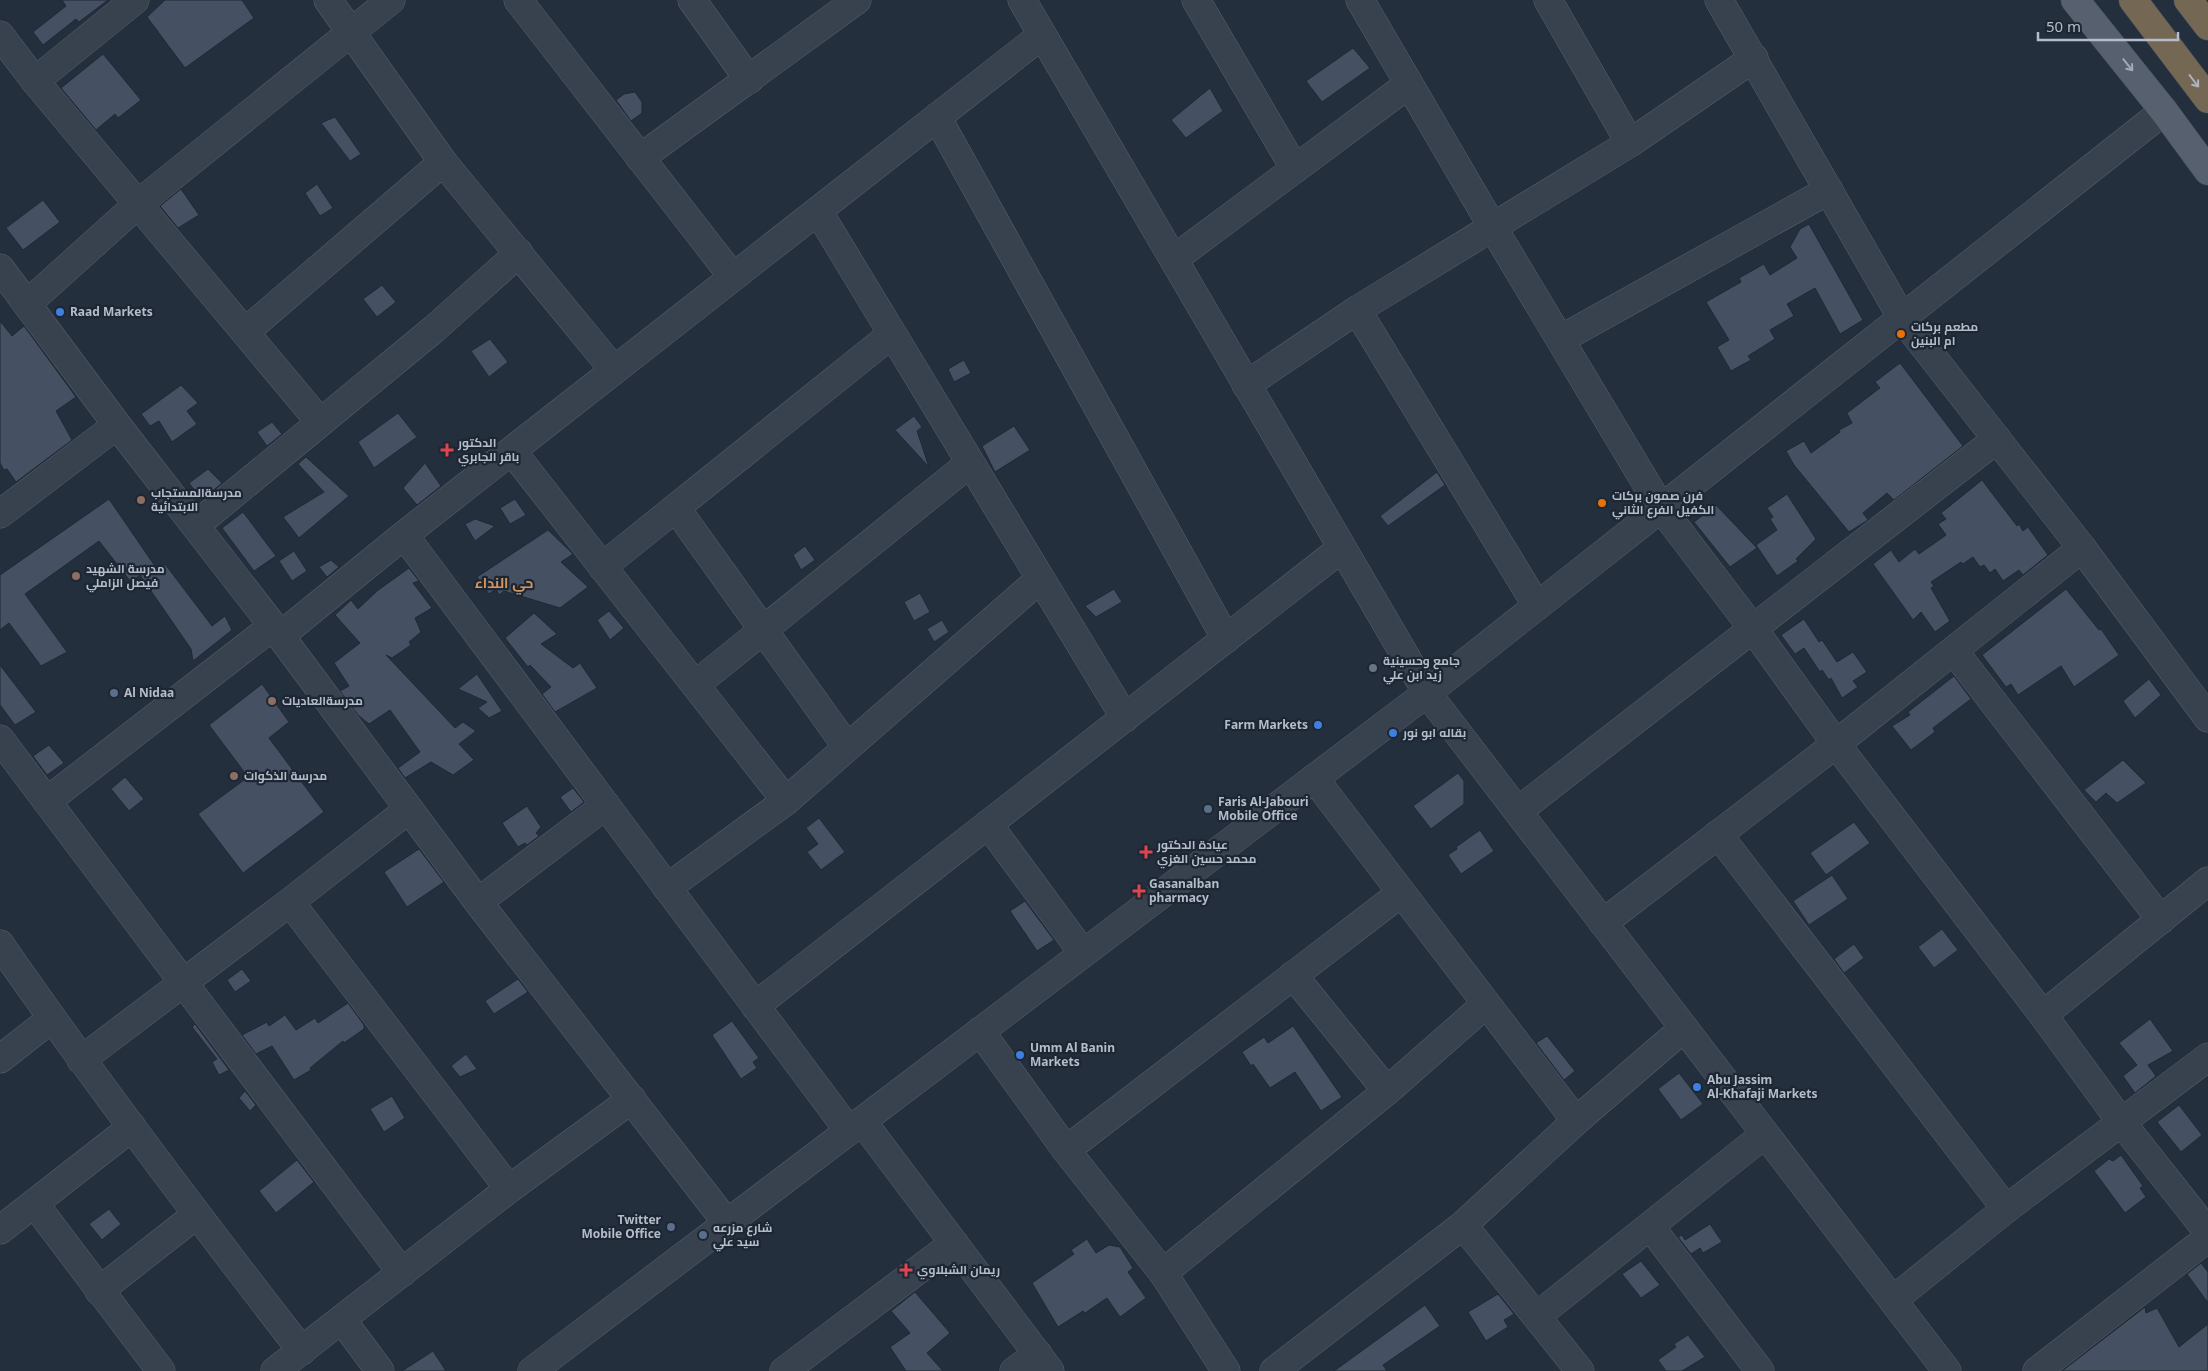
<svg xmlns="http://www.w3.org/2000/svg" width="2208" height="1371" viewBox="0 0 2208 1371" font-family="'Noto Sans',Cairo,sans-serif">
<style>
.building{fill:#455162;stroke:#1f2835}
.lines{fill:none;stroke-linecap:round;stroke-linejoin:round}
.minor-casing{stroke:#565f6c;stroke-width:29}
.major-casing{stroke:#414a57;stroke-width:29}
.highway-casing{stroke:#434c59;stroke-width:29}
.minor{stroke:#38414e;stroke-width:28}
.major{stroke:#56606e;stroke-width:28}
.highway{stroke:#746855;stroke-width:28}
.oneway{stroke:#a1aab7}
.oneway2{stroke:#aeb4bd}
.shop-dot{fill:#3f7fe0;stroke:#1d2633;stroke-width:2}
.food-dot{fill:#e8710a;stroke:#1d2633;stroke-width:2}
.health-dot{fill:#e0444e;stroke:#1d2633;stroke-width:2}
.education-dot{fill:#8d6e63;stroke:#1d2633;stroke-width:2}
.worship-dot{fill:#6b7280;stroke:#1d2633;stroke-width:2}
.service-dot{fill:#5c6f8a;stroke:#1d2633;stroke-width:2}
.labels{text-anchor:middle;stroke-width:4.5;stroke-linejoin:round;paint-order:stroke}
.poi-label{font-size:12px;font-weight:bold;fill:#b4bcc9;stroke:#1d2633;text-anchor:start}
.neighbourhood-label{font-size:14px;font-weight:bold;fill:#d59563;stroke:#1d2633}
</style>
<rect width="100%" height="100%" fill="#242f3e"/>
<g class="building">
<polygon points="62,0 108,0 79,22 76,19 43,45 33,32 66,6"/>
<polygon points="165,0 242,0 254,18 185,68 147,17"/>
<polygon points="1353,48 1370,68 1322,102 1306,81"/>
<polygon points="103,54 141,100 118,118 115,114 96,130 61,88"/>
<polygon points="1210,88 1223,111 1186,138 1171,120"/>
<polygon points="635,92 642,102 642,113 631,121 616,100 624,94"/>
<polygon points="335,117 361,154 350,161 321,123"/>
<polygon points="317,184 333,208 320,216 305,193"/>
<polygon points="181,189 199,215 178,228 160,206"/>
<polygon points="43,200 60,222 23,250 6,228"/>
<polygon points="1809,224 1863,320 1840,334 1815,288 1787,304 1794,316 1770,330 1775,339 1748,356 1751,360 1731,371 1717,347 1729,340 1706,302 1741,282 1739,278 1764,264 1770,275 1797,258 1790,247 1800,229"/>
<polygon points="382,285 396,302 377,317 363,299"/>
<polygon points="0,321 12,336 24,326 76,397 56,411 72,440 16,482 7,469 4,470 0,463"/>
<polygon points="490,339 508,362 489,377 471,351"/>
<polygon points="964,360 971,373 954,382 948,369"/>
<polygon points="1900,363 1963,446 1894,500 1887,493 1863,513 1868,520 1849,532 1794,465 1786,451 1804,441 1811,453 1840,432 1839,430 1852,423 1847,413 1880,388 1875,382"/>
<polygon points="181,385 198,403 187,411 197,424 172,442 159,421 150,426 141,414"/>
<polygon points="398,413 417,437 374,468 358,442"/>
<polygon points="914,416 922,427 917,431 929,467 895,430"/>
<polygon points="272,422 282,434 267,446 257,432"/>
<polygon points="1014,426 1030,450 995,472 982,446"/>
<polygon points="306,457 349,496 299,538 283,517 324,492 298,464"/>
<polygon points="425,463 441,486 417,505 403,488"/>
<polygon points="208,469 222,483 202,500 189,483"/>
<polygon points="1437,472 1445,485 1388,526 1380,516"/>
<polygon points="1982,480 2017,526 2019,524 2023,531 2028,527 2048,555 2023,575 2019,570 2003,581 1995,569 1990,573 1984,565 1980,567 1973,557 1963,564 1961,562 1931,582 1934,586 1931,588 1950,621 1935,632 1921,612 1913,620 1873,564 1891,550 1899,562 1915,549 1919,554 1946,535 1938,524 1946,519 1941,513"/>
<polygon points="1787,494 1816,539 1796,559 1798,561 1777,576 1756,545 1777,530 1770,519 1773,517 1767,508"/>
<polygon points="109,499 157,569 165,564 212,626 225,616 232,630 193,661 191,649 140,575 131,582 99,541 25,594 67,652 41,666 9,623 0,630 0,575"/>
<polygon points="515,499 526,515 510,524 500,508"/>
<polygon points="1716,505 1757,548 1730,567 1694,522"/>
<polygon points="243,512 276,556 254,571 222,528"/>
<polygon points="475,519 495,526 475,541 465,524"/>
<polygon points="548,530 573,554 561,562 588,587 560,608 504,591 499,595 496,589 489,594 477,577"/>
<polygon points="805,546 815,560 801,570 793,555"/>
<polygon points="294,551 307,571 292,581 279,561"/>
<polygon points="331,560 339,567 327,577 319,567"/>
<polygon points="409,568 419,581 413,583 432,608 415,618 421,632 409,642 411,645 392,658 386,655 455,728 463,722 476,731 459,744 474,760 453,775 431,762 405,778 398,768 420,752 390,710 369,724 358,715 340,691 349,686 334,663 360,643 335,615 351,600 358,609 377,591"/>
<polygon points="1114,589 1122,602 1096,617 1085,606"/>
<polygon points="2066,589 2099,630 2101,629 2119,655 2074,687 2061,666 2018,695 2011,684 2006,687 1982,655"/>
<polygon points="920,593 930,612 914,621 904,602"/>
<polygon points="609,611 624,628 610,640 597,620"/>
<polygon points="534,613 557,634 541,644 573,668 580,663 597,688 555,712 542,694 551,687 530,665 528,667 505,638"/>
<polygon points="1804,619 1819,642 1822,640 1837,662 1853,652 1867,672 1853,681 1858,687 1842,698 1831,678 1829,680 1822,670 1820,672 1804,648 1795,654 1781,635"/>
<polygon points="942,620 949,632 934,642 927,629"/>
<polygon points="0,665 36,712 15,725 0,705"/>
<polygon points="477,674 502,711 489,718 478,708 487,702 458,689"/>
<polygon points="1954,676 1971,699 1933,728 1935,732 1911,750 1892,726 1910,715 1908,712"/>
<polygon points="2149,679 2161,695 2135,718 2123,701"/>
<polygon points="262,684 289,722 269,738 324,812 243,873 198,814 248,777 209,725"/>
<polygon points="49,745 64,763 47,775 33,756"/>
<polygon points="2123,760 2146,783 2117,803 2106,793 2096,802 2084,790"/>
<polygon points="1458,773 1464,781 1464,804 1431,829 1413,806"/>
<polygon points="125,777 144,799 129,811 111,789"/>
<polygon points="573,788 584,802 571,812 560,797"/>
<polygon points="527,806 541,827 536,833 539,836 527,845 525,843 518,847 502,823"/>
<polygon points="819,818 845,852 821,870 807,852 818,844 806,828"/>
<polygon points="1854,822 1870,843 1826,875 1810,853"/>
<polygon points="1480,830 1494,851 1461,874 1448,855 1457,849 1456,847"/>
<polygon points="419,849 444,882 407,907 384,872"/>
<polygon points="1832,875 1848,899 1809,925 1793,901"/>
<polygon points="1025,901 1054,940 1037,951 1010,911"/>
<polygon points="1942,929 1958,950 1934,968 1918,947"/>
<polygon points="1854,944 1864,958 1844,973 1834,959"/>
<polygon points="242,969 251,981 235,992 227,980"/>
<polygon points="518,979 528,992 494,1014 485,1001"/>
<polygon points="348,1003 364,1025 364,1029 344,1043 343,1041 310,1068 311,1070 294,1080 272,1046 256,1054 242,1035 267,1022 269,1026 285,1015 296,1030 315,1018 318,1023"/>
<polygon points="2150,1019 2173,1051 2148,1065 2156,1076 2135,1093 2123,1076 2137,1065 2119,1043"/>
<polygon points="732,1021 759,1058 753,1062 757,1068 741,1079 712,1035"/>
<polygon points="195,1024 229,1070 219,1075 212,1062 217,1059 192,1027"/>
<polygon points="1293,1026 1342,1097 1321,1111 1295,1072 1270,1088 1253,1064 1251,1066 1242,1052 1264,1037 1268,1043"/>
<polygon points="1547,1036 1575,1071 1564,1080 1536,1043"/>
<polygon points="466,1054 477,1069 460,1077 451,1066"/>
<polygon points="1679,1073 1703,1104 1681,1120 1658,1089"/>
<polygon points="245,1091 256,1105 250,1111 239,1098"/>
<polygon points="392,1096 405,1118 384,1132 370,1109"/>
<polygon points="2179,1105 2202,1135 2181,1152 2157,1122"/>
<polygon points="2121,1155 2143,1186 2140,1188 2146,1197 2125,1213 2094,1171 2109,1159 2113,1161"/>
<polygon points="297,1160 314,1182 276,1213 259,1191"/>
<polygon points="109,1209 121,1224 102,1240 89,1224"/>
<polygon points="1710,1224 1722,1242 1703,1253 1700,1248 1691,1254 1678,1237 1682,1235 1685,1240"/>
<polygon points="1087,1239 1096,1253 1109,1245 1120,1247 1133,1268 1128,1272 1146,1298 1120,1317 1107,1298 1085,1313 1083,1311 1058,1327 1032,1283 1074,1254 1071,1250"/>
<polygon points="1641,1261 1660,1285 1641,1298 1622,1274"/>
<polygon points="2201,1263 2208,1272 2208,1303 2187,1274"/>
<polygon points="915,1292 950,1333 927,1353 943,1371 906,1371 890,1347 910,1333 891,1311"/>
<polygon points="1498,1294 1514,1314 1504,1320 1508,1327 1486,1341 1468,1312"/>
<polygon points="1425,1305 1440,1326 1383,1365 1387,1371 1334,1371"/>
<polygon points="2145,1307 2146,1313 2157,1308 2179,1347 2208,1324 2208,1371 2062,1371"/>
<polygon points="1688,1335 1705,1357 1682,1371 1666,1371 1658,1360 1676,1347 1674,1344"/>
<polygon points="433,1351 446,1371 402,1371"/>
</g>
<g class="lines">
<g class="minor-casing">
<g id="minor">
<polyline points="328,0 443,162 614,370"/>
<polyline points="518,0 733,277"/>
<polyline points="692,0 749,80"/>
<polyline points="1022,0 1427,693 1947,1371"/>
<polyline points="1196,0 1295,169"/>
<polyline points="1360,0 1492,226 1661,508 1754,630 1836,744 2043,1015 2122,1123 2208,1232"/>
<polyline points="1548,0 1630,143"/>
<polyline points="1719,0 1902,318 2082,548 2208,718"/>
<polyline points="0,35 35,81 320,422"/>
<polyline points="35,81 135,0"/>
<polyline points="937,117 1226,639"/>
<polyline points="640,158 857,0"/>
<polyline points="818,211 1125,718"/>
<polyline points="1174,259 1409,84"/>
<polyline points="0,268 117,425 273,626 478,902 727,1223"/>
<polyline points="27,304 138,204 391,0"/>
<polyline points="1357,310 1537,606"/>
<polyline points="245,332 443,162"/>
<polyline points="1561,339 1829,190"/>
<polyline points="1246,385 1357,310 1630,143 1754,58"/>
<polyline points="512,451 786,801"/>
<polyline points="676,508 847,747"/>
<polyline points="0,514 117,425"/>
<polyline points="196,525 434,329 519,253"/>
<polyline points="404,535 849,1131"/>
<polyline points="602,567 892,334"/>
<polyline points="280,636 404,535 1042,35"/>
<polyline points="1954,651 2161,920"/>
<polyline points="695,685 970,463"/>
<polyline points="0,739 402,1273"/>
<polyline points="1314,778 1576,1121"/>
<polyline points="47,801 273,626"/>
<polyline points="1518,811 1997,439"/>
<polyline points="988,824 1083,953"/>
<polyline points="1718,834 2006,1209"/>
<polyline points="667,888 786,801 1040,579"/>
<polyline points="290,902 509,1189"/>
<polyline points="478,902 606,805"/>
<polyline points="1603,923 1836,744 2082,548"/>
<path d="M0,944C96,1083 198,1217 302,1351"/>
<polyline points="1293,975 1387,1091"/>
<polyline points="755,1006 1342,548"/>
<polyline points="2043,1015 2208,881"/>
<polyline points="980,1031 1066,1150 1163,1273 1226,1371"/>
<polyline points="0,1059 51,1019"/>
<polyline points="81,1060 290,902 409,809"/>
<polyline points="862,1121 1050,1371"/>
<polyline points="1066,1150 1401,893"/>
<polyline points="34,1203 161,1371"/>
<polyline points="1463,1225 1580,1371"/>
<polyline points="1650,1226 1760,1371"/>
<polyline points="0,1230 132,1127"/>
<polyline points="1163,1273 1387,1091 1486,1004"/>
<polyline points="99,1291 196,1215"/>
<polyline points="1893,1300 2006,1209 2208,1057"/>
<polyline points="1537,1316 1765,1134"/>
<polyline points="342,1320 380,1371"/>
<polyline points="275,1371 509,1189 632,1099"/>
<polyline points="532,1371 1427,693 2164,111"/>
<polyline points="784,1371 954,1243"/>
<polyline points="1014,1371 1038,1354"/>
<polyline points="1274,1371 1463,1225 1576,1121 1684,1028"/>
<polyline points="2037,1371 2208,1238"/>
</g>
</g>
<g class="major-casing">
<polyline id="major" points="2075,0 2164,111 2208,171"/>
</g>
<g class="highway-casing">
<g id="highway">
<polyline points="2133,0 2208,99"/>
<polyline points="2188,0 2208,26"/>
</g>
</g>
<use href="#minor" class="minor"/>
<use href="#major" class="major"/>
<use href="#highway" class="highway"/>
</g>
<defs><path id="oneway-shaft" d="M-6 0H5M1.5-3L5.5 0L1.5 3" fill="none" stroke-width="1.6" stroke-linecap="round" stroke-linejoin="round" transform="scale(1.25)"/></defs>
<use class="oneway" href="#oneway-shaft" transform="translate(2128 65) rotate(51)"/>
<use class="oneway2" href="#oneway-shaft" transform="translate(2194 81) rotate(53)"/>
<g class="shop-dot">
<circle cx="60" cy="312" r="5"/>
<circle cx="1318" cy="725" r="5"/>
<circle cx="1393" cy="733" r="5"/>
<circle cx="1020" cy="1055" r="5"/>
<circle cx="1697" cy="1087" r="5"/>
</g>
<g class="food-dot">
<circle cx="1901" cy="334" r="5"/>
<circle cx="1602" cy="503" r="5"/>
</g>
<g class="health-dot">
<path d="M444.5 442.5h5v5h5v5h-5v5h-5v-5h-5v-5h5z"/>
<path d="M1143.5 844.5h5v5h5v5h-5v5h-5v-5h-5v-5h5z"/>
<path d="M1136.5 883.5h5v5h5v5h-5v5h-5v-5h-5v-5h5z"/>
<path d="M903.5 1262.5h5v5h5v5h-5v5h-5v-5h-5v-5h5z"/>
</g>
<g class="education-dot">
<circle cx="141" cy="500" r="5"/>
<circle cx="76" cy="576" r="5"/>
<circle cx="272" cy="701" r="5"/>
<circle cx="234" cy="776" r="5"/>
</g>
<circle class="worship-dot" cx="1373" cy="668" r="5"/>
<g class="service-dot">
<circle cx="114" cy="693" r="5"/>
<circle cx="1208" cy="809" r="5"/>
<circle cx="671" cy="1227" r="5"/>
<circle cx="703" cy="1235" r="5"/>
</g>
<g class="labels">
<g class="poi-label">
<text x="70" y="316">Raad Markets</text>
<text x="1911" y="331">مطعم برکات<tspan x="1911" dy="14">ام البنین</tspan></text>
<text x="458" y="447">الدكتور<tspan x="458" dy="14">باقر الجابري</tspan></text>
<text x="151" y="497">مدرسةالمستجاب<tspan x="151" dy="14">الابتدائية</tspan></text>
<text x="1612" y="500">فرن صمون بركات<tspan x="1612" dy="14">الكفيل الفرع الثاني</tspan></text>
<text x="86" y="573">مدرسة الشهيد<tspan x="86" dy="14">فيصل الزاملي</tspan></text>
<text x="1383" y="665">جامع وحسينية<tspan x="1383" dy="14">زيد ابن علي</tspan></text>
<text x="124" y="697">Al Nidaa</text>
<text x="282" y="705">مدرسةالعاديات</text>
<text x="1308" y="729" text-anchor="end">Farm Markets</text>
<text x="1403" y="737">بقاله ابو نور</text>
<text x="244" y="780">مدرسة الذكوات</text>
<text x="1218" y="806">Faris Al-Jabouri<tspan x="1218" dy="14">Mobile Office</tspan></text>
<text x="1157" y="849">عيادة الدكتور<tspan x="1157" dy="14">محمد حسين الغزي</tspan></text>
<text x="1149" y="888">Gasanalban<tspan x="1149" dy="14">pharmacy</tspan></text>
<text x="1030" y="1052">Umm Al Banin<tspan x="1030" dy="14">Markets</tspan></text>
<text x="1707" y="1084">Abu Jassim<tspan x="1707" dy="14">Al-Khafaji Markets</tspan></text>
<text x="661" y="1224" text-anchor="end">Twitter<tspan x="661" dy="14">Mobile Office</tspan></text>
<text x="713" y="1232">شارع مزرعه<tspan x="713" dy="14">سيد علي</tspan></text>
<text x="917" y="1274">ريمان الشبلاوي</text>
</g>
<g class="neighbourhood-label">
<text x="504" y="588">حي النداء</text>
</g>
</g>
<path d="M2038 32v8h140v-8" fill="none" stroke="#b4bcc9" stroke-width="2.5"/>
<text x="2046" y="32" font-size="15" fill="#b4bcc9" stroke="#1d2633" stroke-width="4" paint-order="stroke">50 m</text>
</svg>
